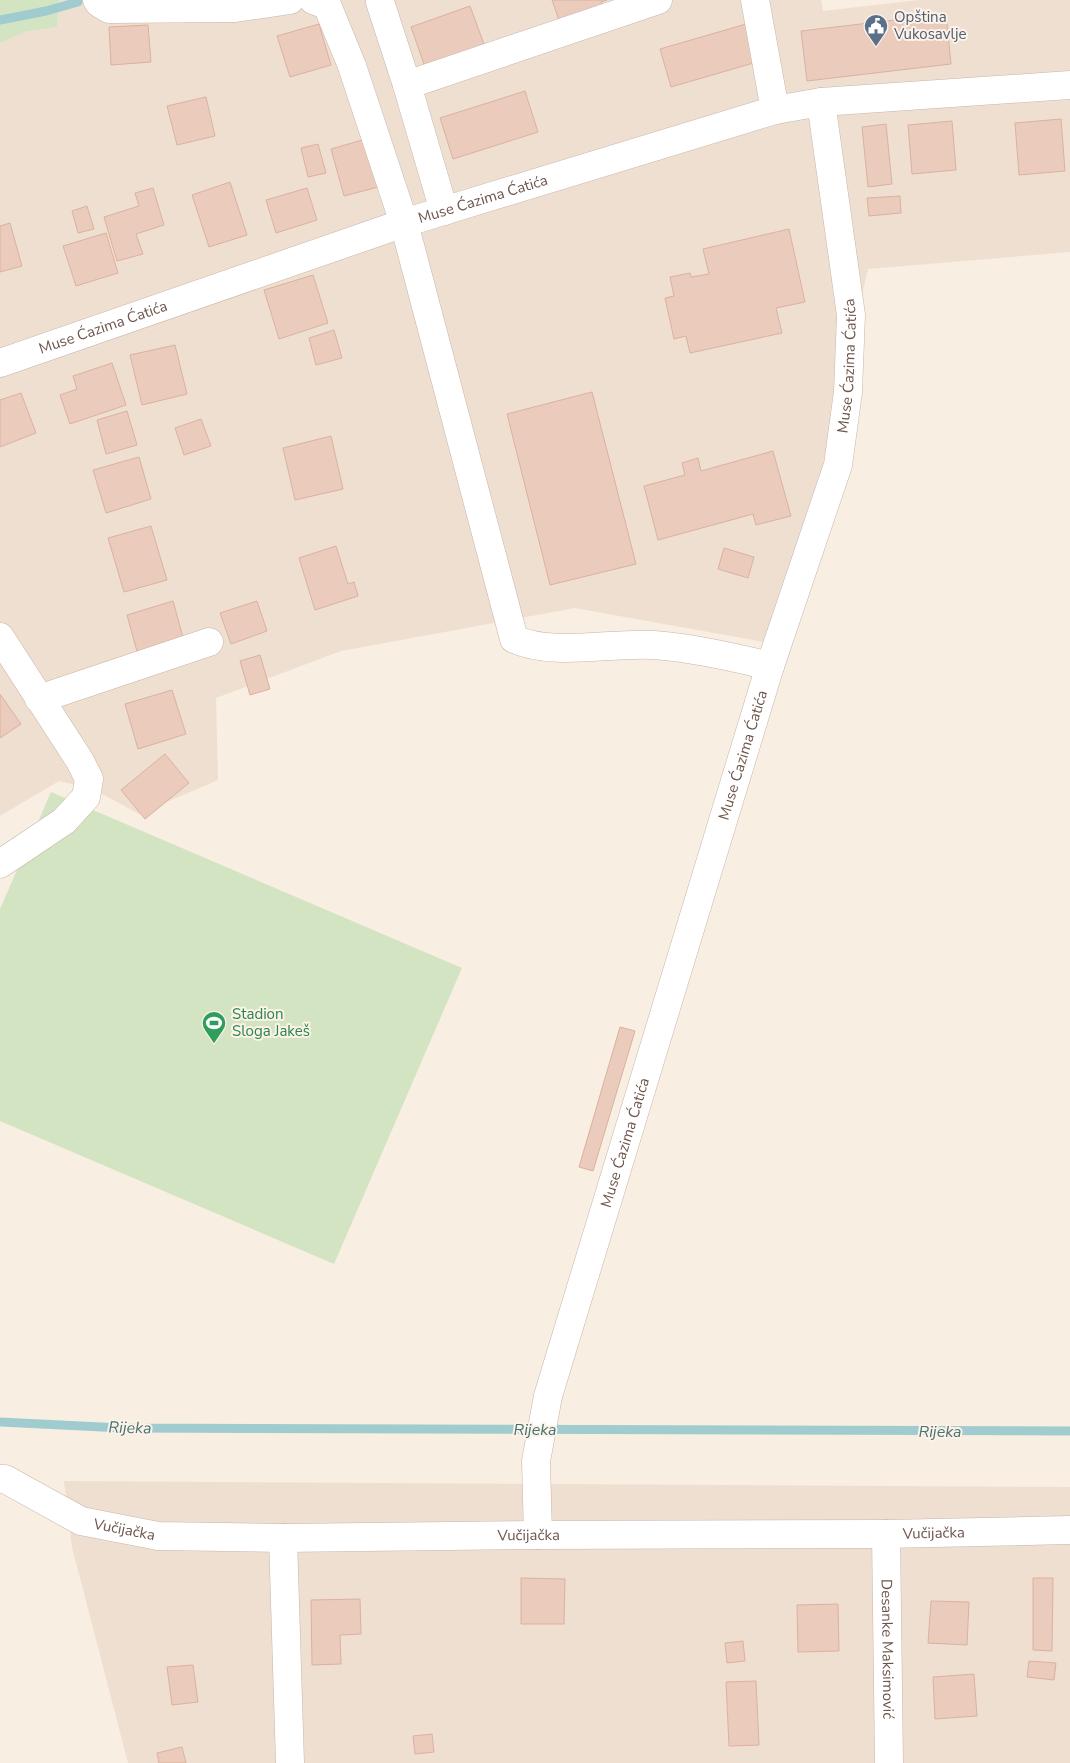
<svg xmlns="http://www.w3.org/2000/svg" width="1070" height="1763" viewBox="0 0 1070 1763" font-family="'Nunito Sans',sans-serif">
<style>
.residential{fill:#efdfd1}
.green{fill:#d3e4c2}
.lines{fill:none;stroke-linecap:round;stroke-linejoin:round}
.stream{stroke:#a0ccd0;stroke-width:9}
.building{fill:#ebcbbc;stroke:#dbb19f}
.minor-casing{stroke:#c8b5aa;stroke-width:29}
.minor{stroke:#fff;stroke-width:28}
.labels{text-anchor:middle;stroke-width:4;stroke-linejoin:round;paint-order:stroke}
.service-label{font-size:15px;fill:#4e5e75;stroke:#fcf2e7;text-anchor:start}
.street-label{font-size:15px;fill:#6d554b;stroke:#fcf2e7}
.leisure-label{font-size:15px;fill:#27864d;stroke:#fcf2e7;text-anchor:start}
.water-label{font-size:16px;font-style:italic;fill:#457377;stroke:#fcf2e7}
</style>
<rect width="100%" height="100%" fill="#f9eee2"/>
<g class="residential">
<polygon points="59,0 821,0 823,11 918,0 1070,0 1070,252 868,269 823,464 764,642 575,608 341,651 216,698 218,780 139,814 93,789 59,781 0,816 0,43 25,32 57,27"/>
<polygon points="64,1481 1070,1487 1070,1763 128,1763 72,1547"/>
</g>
<g class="green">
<polygon points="0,0 59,0 57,27 25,32 0,43"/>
<polygon points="51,792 462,968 334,1264 0,1121 0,909"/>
</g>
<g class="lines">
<g class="stream">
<polyline points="0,20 46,11 78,2"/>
<polyline points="0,1422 122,1428 1070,1431"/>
</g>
</g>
<g class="building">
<polygon points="552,0 607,0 601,2 603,7 560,23"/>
<polygon points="470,6 485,47 425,67 411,27"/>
<polygon points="946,14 951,64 807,81 801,31"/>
<polygon points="319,24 331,65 290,77 277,36"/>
<polygon points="746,24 757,62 671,87 660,49"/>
<polygon points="148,25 151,62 111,65 109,27"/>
<polygon points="525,91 538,132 453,159 440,118"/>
<polygon points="206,97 215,136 177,145 167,106"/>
<polygon points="1061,119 1065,171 1019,175 1015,123"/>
<polygon points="952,121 956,170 912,174 908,125"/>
<polygon points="886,124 892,184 868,187 862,127"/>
<polygon points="369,138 382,186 344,196 331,149"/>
<polygon points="318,144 326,173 308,177 301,148"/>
<polygon points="230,182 247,235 209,247 192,195"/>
<polygon points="153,188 164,225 136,234 143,254 117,261 104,217 139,206 135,193"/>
<polygon points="307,188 317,220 276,233 266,200"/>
<polygon points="900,196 901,213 869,216 867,198"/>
<polygon points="87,206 94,229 78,233 72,211"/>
<polygon points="10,223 22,266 0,272 0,226"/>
<polygon points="789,229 805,302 776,308 782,333 690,353 686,336 674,339 665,298 674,296 670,277 690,273 691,277 709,274 703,249"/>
<polygon points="106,233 118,273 76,286 63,246"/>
<polygon points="313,275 328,323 279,339 264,290"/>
<polygon points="334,330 342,358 316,365 309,338"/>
<polygon points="175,345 187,394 142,405 130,355"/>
<polygon points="112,363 126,405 70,424 60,395 77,389 73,376"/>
<polygon points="592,392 636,564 550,585 507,414"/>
<polygon points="21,393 36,433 0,447 0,400"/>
<polygon points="127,411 137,445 106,454 97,420"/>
<polygon points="201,419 211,446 184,455 175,428"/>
<polygon points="331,436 343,489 295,500 283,448"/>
<polygon points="773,451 791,516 756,525 753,514 658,540 644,486 685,475 682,463 698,458 701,471"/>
<polygon points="139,457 151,499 106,513 93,470"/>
<polygon points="151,526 167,580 124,592 108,538"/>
<polygon points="336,546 348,584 354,582 358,596 315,610 299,558"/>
<polygon points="724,548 754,557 748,578 718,569"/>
<polygon points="173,601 184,641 138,655 127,615"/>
<polygon points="257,601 267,631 231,644 220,613"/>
<polygon points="260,655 270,689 250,695 240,661"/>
<polygon points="172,690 186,734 138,749 125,704"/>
<polygon points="0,694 21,724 0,738"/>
<polygon points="165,754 189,783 145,819 121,790"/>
<polygon points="620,1027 635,1031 593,1171 579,1167"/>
<polygon points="521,1578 565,1579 564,1624 521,1624"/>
<polygon points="1033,1578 1053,1578 1052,1651 1033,1650"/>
<polygon points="360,1599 361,1634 340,1635 341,1664 312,1665 311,1600"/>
<polygon points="931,1601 969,1602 967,1645 928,1643"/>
<polygon points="838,1604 839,1651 798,1652 797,1605"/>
<polygon points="743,1641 745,1661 727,1663 725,1643"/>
<polygon points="1029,1661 1056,1663 1054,1680 1027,1677"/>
<polygon points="193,1665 198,1702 172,1705 167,1667"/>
<polygon points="974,1674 977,1716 935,1719 933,1677"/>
<polygon points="756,1681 759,1745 729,1746 726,1682"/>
<polygon points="432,1734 434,1752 415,1754 413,1736"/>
<polygon points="182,1747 186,1763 159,1763 157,1753"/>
</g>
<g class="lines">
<g class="minor-casing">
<g id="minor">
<polyline points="97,0 99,3 109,9 235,8 290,0"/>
<path d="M313,0L327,5L352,66L404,223L514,639C555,657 609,642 654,645C693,648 731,657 770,666"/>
<polyline points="755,0 775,110"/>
<polyline points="380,2 407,85 444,211"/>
<polyline points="407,85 658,0"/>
<path id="s1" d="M0,363L404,223L775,110L821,102L1070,85"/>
<polyline points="0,637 80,761 89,779 86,797 64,821 0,864"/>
<polyline points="39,699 209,642"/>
<path id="s2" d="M0,1479H5L81,1521L158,1536L283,1538L538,1535L886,1534L1070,1530"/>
<path id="s3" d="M886,1534L889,1763"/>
<path id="s4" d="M538,1535L536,1461L548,1396L770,666L838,465L848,392L851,315L821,102"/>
<polyline points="283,1538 290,1763"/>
</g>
</g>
<use href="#minor" class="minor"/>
</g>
<defs>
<g id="civic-pin" transform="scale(1.25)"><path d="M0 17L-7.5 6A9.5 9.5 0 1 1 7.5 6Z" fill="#5c6f8a" stroke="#fcf2e7"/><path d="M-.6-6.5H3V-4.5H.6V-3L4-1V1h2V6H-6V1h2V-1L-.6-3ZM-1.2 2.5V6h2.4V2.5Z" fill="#fff"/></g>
<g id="stadium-pin" transform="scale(1.25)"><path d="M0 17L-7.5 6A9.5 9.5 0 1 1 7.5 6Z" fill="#2e9e5b" stroke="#fcf2e7"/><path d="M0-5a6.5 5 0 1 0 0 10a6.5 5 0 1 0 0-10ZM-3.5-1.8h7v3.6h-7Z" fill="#fff"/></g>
</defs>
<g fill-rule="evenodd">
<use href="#civic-pin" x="876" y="26"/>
<use href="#stadium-pin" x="214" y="1023"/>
</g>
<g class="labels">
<g class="service-label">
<text x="894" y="22">Opština<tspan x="894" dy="17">Vukosavlje</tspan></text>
</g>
<g class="street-label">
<text dy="5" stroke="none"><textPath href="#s1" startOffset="510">Muse Ćazima Ćatića</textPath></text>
<text dy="5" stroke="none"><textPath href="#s1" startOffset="109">Muse Ćazima Ćatića</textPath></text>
<text dy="5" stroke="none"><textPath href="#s4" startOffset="1215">Muse Ćazima Ćatića</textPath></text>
<text dy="5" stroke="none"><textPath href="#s4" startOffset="810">Muse Ćazima Ćatića</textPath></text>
<text dy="5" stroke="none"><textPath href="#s4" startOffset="405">Muse Ćazima Ćatića</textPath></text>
<text dy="5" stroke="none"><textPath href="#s2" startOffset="136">Vučijačka</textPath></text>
<text dy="5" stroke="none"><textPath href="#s2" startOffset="946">Vučijačka</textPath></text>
<text dy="5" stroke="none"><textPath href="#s2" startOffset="541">Vučijačka</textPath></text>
<text dy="5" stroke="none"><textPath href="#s3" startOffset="115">Desanke Maksimović</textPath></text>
</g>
<g class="leisure-label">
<text x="232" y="1019">Stadion<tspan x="232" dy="17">Sloga Jakeš</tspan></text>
</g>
<g class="water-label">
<text transform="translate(130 1427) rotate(1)" y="6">Rijeka</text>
<text x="535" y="1435">Rijeka</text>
<text x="940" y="1437">Rijeka</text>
</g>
</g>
</svg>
